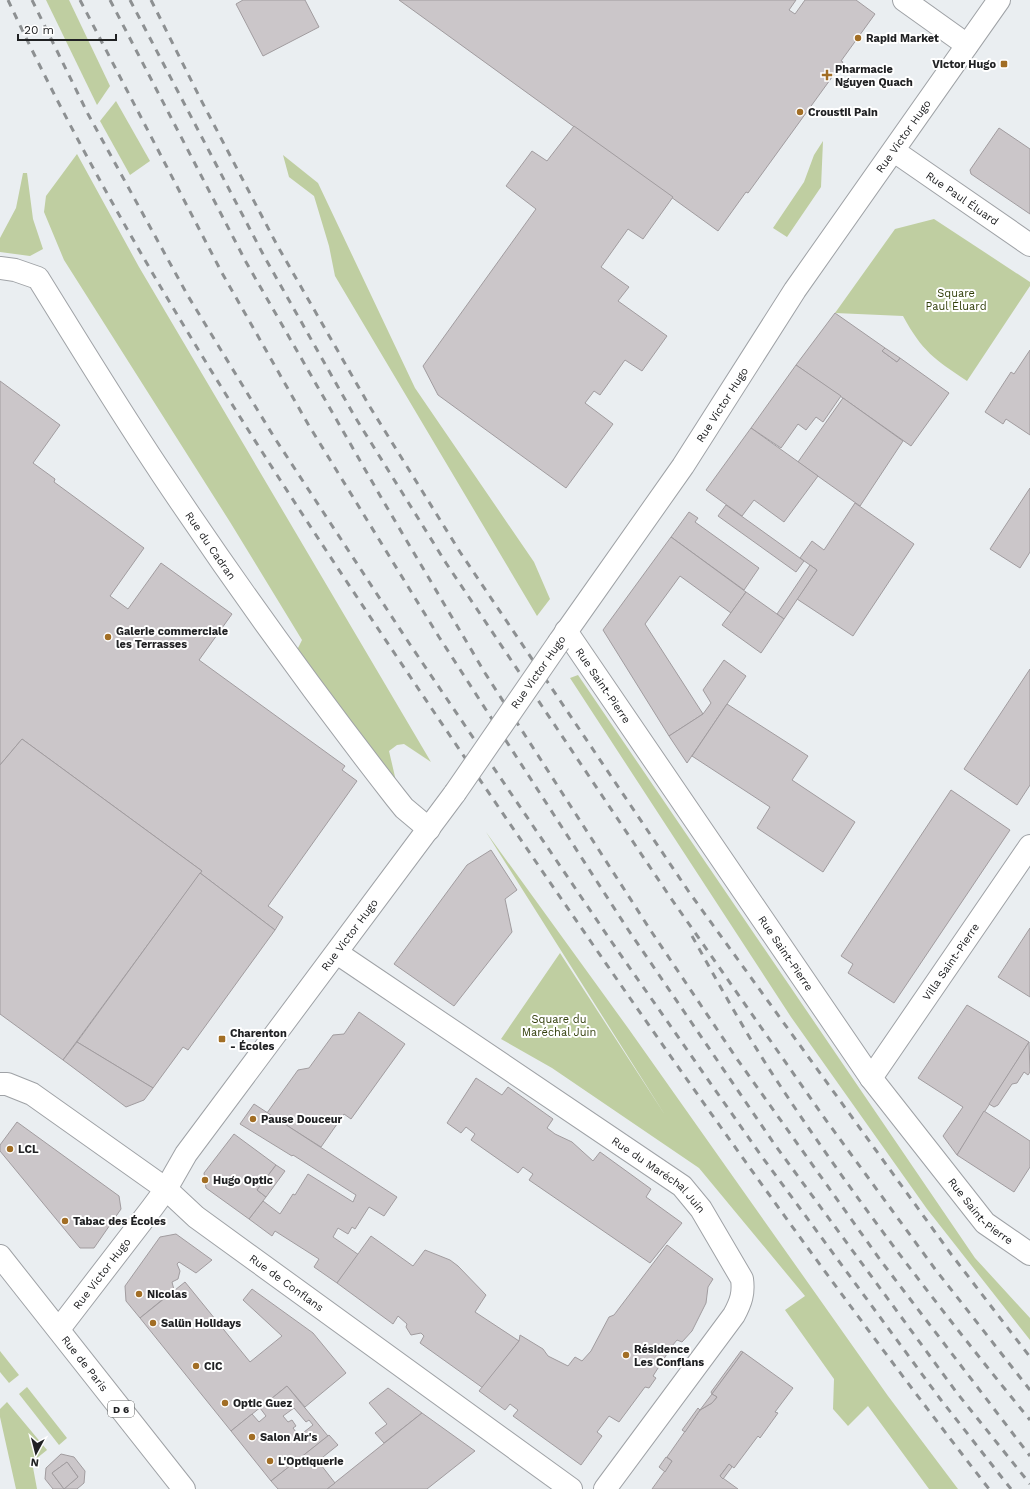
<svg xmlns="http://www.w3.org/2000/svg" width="1030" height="1489" viewBox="0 0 1030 1489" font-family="'Work Sans',sans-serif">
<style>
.green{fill:#bfcea1}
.building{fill:#cbc6c9;stroke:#a19c9f;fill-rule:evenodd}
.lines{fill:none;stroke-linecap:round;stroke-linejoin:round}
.minor-casing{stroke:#9fa2a6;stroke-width:24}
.tertiary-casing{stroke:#9fa2a6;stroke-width:24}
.primary-casing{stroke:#9fa2a6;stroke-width:24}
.minor{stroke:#fff;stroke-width:22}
.tertiary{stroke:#fff;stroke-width:22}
.primary{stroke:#fff;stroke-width:22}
.rail{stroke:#8d9092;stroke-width:3;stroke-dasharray:7 7;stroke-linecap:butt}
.tertiary-bridge-casing{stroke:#9fa2a6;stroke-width:24;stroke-linecap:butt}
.tertiary-bridge{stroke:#fff;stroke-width:22}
.poi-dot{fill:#a26e25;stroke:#fff;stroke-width:1.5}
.labels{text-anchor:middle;stroke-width:4;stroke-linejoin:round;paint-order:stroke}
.shield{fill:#fff;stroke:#636465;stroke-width:1}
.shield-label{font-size:10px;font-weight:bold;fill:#202123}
.poi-label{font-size:11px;font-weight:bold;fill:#202123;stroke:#fff;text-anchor:start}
.street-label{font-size:11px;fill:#202123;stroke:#fff}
.park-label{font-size:11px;fill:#323f0b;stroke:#fff}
</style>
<rect width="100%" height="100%" fill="#eaeef1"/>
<g class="green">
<polygon points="46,0 69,0 110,86 97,105"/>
<polygon points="116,101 150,161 130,175 100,121"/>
<polygon points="823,141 821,187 787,237 773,228 804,182 814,155"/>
<polygon points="77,154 139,267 431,762 404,744 397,745 389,751 396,781 296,652 302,640 230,522 64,260 44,212 46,196"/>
<polygon points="283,155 318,183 415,388 534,562 550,599 537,616 335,276 329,246 314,196 289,177"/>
<polygon points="23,173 27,173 33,219 43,249 30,256 0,252 0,238 16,208"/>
<path d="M934,219L1030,282V286L967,381C934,359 922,351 903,316L835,313L895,229Z"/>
<polygon points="578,675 975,1258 1030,1318 1030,1340 927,1209 791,1017 570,678"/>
<polygon points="486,832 628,1028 888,1396 958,1489 929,1489 868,1406 848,1426 833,1409 834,1379 785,1310 805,1296 699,1168 552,1068 501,1039 560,953 665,1115"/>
<polygon points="0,1351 19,1375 9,1383 0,1372"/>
<polygon points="27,1387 67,1438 59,1445 19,1394"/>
<polygon points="7,1402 47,1450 32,1462 37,1489 16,1489 0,1417 0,1409"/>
</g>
<g class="building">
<polygon points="243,0 305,0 319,27 263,56 236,4"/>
<polygon points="399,0 796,0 789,10 795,14 805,0 856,0 875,14 841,61 843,62 748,193 746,192 718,231"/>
<polygon points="574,126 673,197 643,239 628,229 601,267 629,287 618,301 667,336 642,371 625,360 600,395 594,391 585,403 613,424 566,488 438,395 423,366 536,209 506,186 532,151 547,161"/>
<polygon points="999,128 1030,149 1030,214 971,174 970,170"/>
<polygon points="835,313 885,348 882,351 897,362 900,358 949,393 911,446 796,365"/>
<polygon points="885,348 900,358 897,362 882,351"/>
<polygon points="1030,350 1030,435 1006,419 1003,424 985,412 1011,372 1014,374"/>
<polygon points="796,365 841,396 823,422 816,417 806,430 798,424 781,448 751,428"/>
<polygon points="0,381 60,425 33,463 55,479 54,482 144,548 110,596 128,609 161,563 232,614 199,660 345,766 342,770 357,781 268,906 283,917 275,930 200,873 202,871 22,739 0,765"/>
<polygon points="843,398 903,441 860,506 798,462"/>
<polygon points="751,428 818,476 784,522 754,500 742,516 706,490"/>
<polygon points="1030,488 1030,552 1020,568 990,549"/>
<polygon points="855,503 914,544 853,636 797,599 817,570 800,558 812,541 824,550"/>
<polygon points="726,505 804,561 796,572 718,516"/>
<polygon points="689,512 698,518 695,522 759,568 744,590 671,537"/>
<polygon points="671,537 746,592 731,613 680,576 645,624 703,714 669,736 603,630"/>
<polygon points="810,565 817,570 784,619 777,614"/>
<polygon points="746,592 784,619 761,653 722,625"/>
<polygon points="724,660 746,676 687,763 669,736 703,714 711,703 703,690"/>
<polygon points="1030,669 1030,785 1017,805 964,769"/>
<polygon points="727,704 808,756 792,780 855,822 823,872 757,828 770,807 692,756"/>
<polygon points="22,739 202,871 63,1060 0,1014 0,765"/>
<polygon points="951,790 1010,830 894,1003 848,973 853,964 841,956"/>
<polygon points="491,850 517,890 505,899 512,932 454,1006 394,964 467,865"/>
<polygon points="200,873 275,930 188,1050 183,1047 153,1088 77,1042"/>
<polygon points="1030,928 1030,997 998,977"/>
<polygon points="967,1005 1029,1042 957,1155 943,1136 963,1107 918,1078"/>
<polygon points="359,1012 405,1044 351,1119 344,1114 321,1147 267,1113 298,1070 309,1068 333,1035 344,1034"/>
<polygon points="77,1042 153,1088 144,1100 126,1107 63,1060"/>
<polygon points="1029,1042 1030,1072 1028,1075 1024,1072 1017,1083 1012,1084 998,1105 994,1107 989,1104"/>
<polygon points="476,1078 502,1095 508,1087 553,1119 547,1128 555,1134 572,1142 593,1161 600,1152 651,1189 646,1197 682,1223 650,1263 529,1180 533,1174 523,1167 518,1173 471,1140 475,1134 466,1127 461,1133 447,1123"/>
<polygon points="254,1104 397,1197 384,1216 369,1207 355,1229 352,1227 348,1234 338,1228 333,1237 359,1255 337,1283 314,1267 319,1259 275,1231 272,1236 249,1219 263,1201 280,1214 293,1194 295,1195 308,1174 353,1202 356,1195 293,1155 292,1156 240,1124"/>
<polygon points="984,1111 1030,1141 1030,1167 1014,1192 957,1155"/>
<polygon points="17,1122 119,1196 121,1209 94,1248 80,1248 0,1151 0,1145"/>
<polygon points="234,1134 276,1165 257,1190 266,1197 249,1219 206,1188 204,1173"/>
<polygon points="276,1165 285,1171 266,1197 257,1190"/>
<polygon points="176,1234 212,1260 196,1273 179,1262 177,1264 180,1271 178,1279 172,1282 174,1290 140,1318 126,1301 125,1286 160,1237"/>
<polygon points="371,1236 413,1266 425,1250 450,1260 458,1266 486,1295 475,1312 519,1341 483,1388 420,1343 424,1336 421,1333 411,1335 406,1327 407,1324 398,1316 393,1324 337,1283"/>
<polygon points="667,1245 713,1279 708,1287 706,1303 692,1331 682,1342 677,1340 672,1346 653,1376 656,1378 649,1388 645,1387 619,1422 609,1416 597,1432 602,1436 581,1465 513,1416 518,1410 510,1404 505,1410 479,1391 519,1341 520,1335 543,1349 548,1356 568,1366 575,1357 582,1361 591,1351 609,1317 614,1315"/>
<polygon points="185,1282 250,1362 282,1336 243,1300 252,1289 313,1333 346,1373 305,1407 287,1386 231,1431 140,1318"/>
<polygon points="741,1351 743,1352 712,1394 711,1392"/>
<polygon points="743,1352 793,1388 775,1412 778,1413 760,1438 758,1436 734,1468 729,1464 720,1476 738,1489 652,1489 672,1461 667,1457 700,1410 712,1403 717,1397 712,1394"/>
<path d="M287,1386L328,1436L271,1481L231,1431L252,1414L259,1422L266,1416L260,1408ZM294,1408L306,1422L309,1420L313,1425L299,1436L293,1428L296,1426L292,1420L288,1422L283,1416Z"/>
<polygon points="388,1388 422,1413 384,1443 375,1433 387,1424 369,1403"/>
<polygon points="712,1394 717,1397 712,1403 700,1410"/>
<polygon points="698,1408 700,1410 685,1432 682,1430"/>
<polygon points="422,1413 475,1451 427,1489 327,1489"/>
<polygon points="329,1435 338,1445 318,1461 335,1483 327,1489 278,1489 271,1481"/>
<polygon points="61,1454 74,1457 85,1471 84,1483 77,1489 64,1489 78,1477 67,1462 52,1473 64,1489 53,1489 45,1479 46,1468"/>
<polygon points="666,1457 672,1461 665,1472 659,1467"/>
<polygon points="67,1462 78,1477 64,1489 52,1473"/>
<polygon points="729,1464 732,1467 723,1479 720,1476"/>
</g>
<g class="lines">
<g class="minor-casing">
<g id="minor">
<polyline points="904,0 967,45"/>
<path id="s1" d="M894,151L1030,245"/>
<path id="s2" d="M0,268L15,270L38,278C79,344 119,410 162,474C236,585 314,693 396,798L404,808L429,829"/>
<path id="s3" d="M566,631L871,1078L985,1223L1030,1254"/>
<path id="s4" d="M337,953L682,1186L701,1209L742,1279C744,1293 741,1302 734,1315L605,1489"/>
<path id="s5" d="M871,1078L1030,846"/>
<path id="s6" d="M166,1189L196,1217L571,1489"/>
</g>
</g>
<g class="tertiary-casing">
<g id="tertiary">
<path id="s7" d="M559,642L683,466L795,290L999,0"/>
<polyline points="0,1084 7,1084 32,1094 166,1189"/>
<path id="s8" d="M59,1329L152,1208L166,1189L186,1154L455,793"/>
</g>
</g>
<g class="primary-casing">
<g id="primary">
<path id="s9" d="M0,1256L184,1489"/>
</g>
</g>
<use href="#minor" class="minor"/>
<use href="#tertiary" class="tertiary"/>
<use href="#primary" class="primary"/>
<g class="rail">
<path d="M8,0C126,252 281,485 436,715C614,978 794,1238 989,1489"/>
<polyline points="32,0 88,114 188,296 274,437 409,643 611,941 760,1154 941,1400 1011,1489"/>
<polyline points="80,0 222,273 308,424 439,637 627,928 775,1145 957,1393 1030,1484"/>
<polyline points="110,0 246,262 382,499 485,673 651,931 737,1059 881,1261 1030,1456"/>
<polyline points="130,0 264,256 355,417 446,563 668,894 823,1116 935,1269 1030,1390"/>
<polyline points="151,0 201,100 277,245 370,407 460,552 689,892 951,1254 1030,1357"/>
<path d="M692,936C720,986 747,1036 779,1084C856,1201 942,1312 1030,1420"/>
</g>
<g class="tertiary-bridge-casing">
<polyline id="tertiary-bridge" points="455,793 559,642"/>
</g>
<use href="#tertiary-bridge" class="tertiary-bridge"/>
</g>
<g class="poi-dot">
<circle cx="858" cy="38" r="4"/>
<rect x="1000" y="60" width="8" height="8" rx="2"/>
<path d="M825 69h4v4h4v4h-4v4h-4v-4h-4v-4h4z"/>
<circle cx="800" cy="112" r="4"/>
<circle cx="108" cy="637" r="4"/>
<rect x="218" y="1035" width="8" height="8" rx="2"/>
<circle cx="253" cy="1119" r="4"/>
<circle cx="10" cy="1149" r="4"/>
<circle cx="205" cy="1180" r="4"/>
<circle cx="65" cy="1221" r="4"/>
<circle cx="139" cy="1294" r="4"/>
<circle cx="153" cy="1323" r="4"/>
<circle cx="626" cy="1355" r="4"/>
<circle cx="196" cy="1366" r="4"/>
<circle cx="225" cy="1403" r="4"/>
<circle cx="252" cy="1437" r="4"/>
<circle cx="270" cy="1461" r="4"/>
</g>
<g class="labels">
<rect class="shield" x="108" y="1401" width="26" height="16" rx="3"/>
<g class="shield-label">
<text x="121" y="1413">D 6</text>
</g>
<g class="poi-label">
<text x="866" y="42">Rapid Market</text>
<text x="996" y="68" text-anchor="end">Victor Hugo</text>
<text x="835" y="73">Pharmacie<tspan x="835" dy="13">Nguyen Quach</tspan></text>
<text x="808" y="116">Croustil Pain</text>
<text x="116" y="635">Galerie commerciale<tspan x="116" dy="13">les Terrasses</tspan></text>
<text x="230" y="1037">Charenton<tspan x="230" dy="13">- Écoles</tspan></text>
<text x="261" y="1123">Pause Douceur</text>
<text x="18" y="1153">LCL</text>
<text x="213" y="1184">Hugo Optic</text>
<text x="73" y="1225">Tabac des Écoles</text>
<text x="147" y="1298">Nicolas</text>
<text x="161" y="1327">Salün Holidays</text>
<text x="634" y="1353">Résidence<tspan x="634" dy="13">Les Conflans</tspan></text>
<text x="204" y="1370">CIC</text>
<text x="233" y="1407">Optic Guez</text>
<text x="260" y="1441">Salon Air's</text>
<text x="278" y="1465">L'Optiquerie</text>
</g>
<g class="street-label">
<text dy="4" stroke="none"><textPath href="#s7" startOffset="612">Rue Victor Hugo</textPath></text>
<text dy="4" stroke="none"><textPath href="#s1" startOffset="83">Rue Paul Éluard</textPath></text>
<text dy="4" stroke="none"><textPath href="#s7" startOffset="288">Rue Victor Hugo</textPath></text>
<text dy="4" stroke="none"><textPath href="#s2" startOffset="358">Rue du Cadran</textPath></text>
<text transform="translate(538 672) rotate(-55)" y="4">Rue Victor Hugo</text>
<text dy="4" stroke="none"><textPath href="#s3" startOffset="66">Rue Saint-Pierre</textPath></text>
<text dy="4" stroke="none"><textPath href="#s8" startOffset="490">Rue Victor Hugo</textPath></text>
<text dy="4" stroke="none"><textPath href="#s3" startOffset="390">Rue Saint-Pierre</textPath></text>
<text dy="4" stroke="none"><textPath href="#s5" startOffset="141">Villa Saint-Pierre</textPath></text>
<text dy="4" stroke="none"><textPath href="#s4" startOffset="391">Rue du Maréchal Juin</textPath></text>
<text dy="4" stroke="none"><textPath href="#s3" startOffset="714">Rue Saint-Pierre</textPath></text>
<text dy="4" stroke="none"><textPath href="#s8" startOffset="70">Rue Victor Hugo</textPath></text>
<text dy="4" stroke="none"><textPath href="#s6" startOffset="153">Rue de Conflans</textPath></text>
<text dy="4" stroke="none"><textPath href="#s9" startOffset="137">Rue de Paris</textPath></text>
</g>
<g class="park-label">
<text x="956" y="297">Square<tspan x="956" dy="13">Paul Éluard</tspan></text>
<text x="559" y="1023">Square du<tspan x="559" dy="13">Maréchal Juin</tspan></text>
</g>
</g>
<g transform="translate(36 1453) rotate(187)" stroke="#ffffff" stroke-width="3" paint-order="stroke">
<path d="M0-3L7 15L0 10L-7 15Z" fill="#202123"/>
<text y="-6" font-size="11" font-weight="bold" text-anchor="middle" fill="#202123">N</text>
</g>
<path d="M18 34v6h98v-6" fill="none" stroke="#202123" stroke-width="2"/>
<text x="24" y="34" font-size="12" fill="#202123" stroke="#ffffff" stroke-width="3" paint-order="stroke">20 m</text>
</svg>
